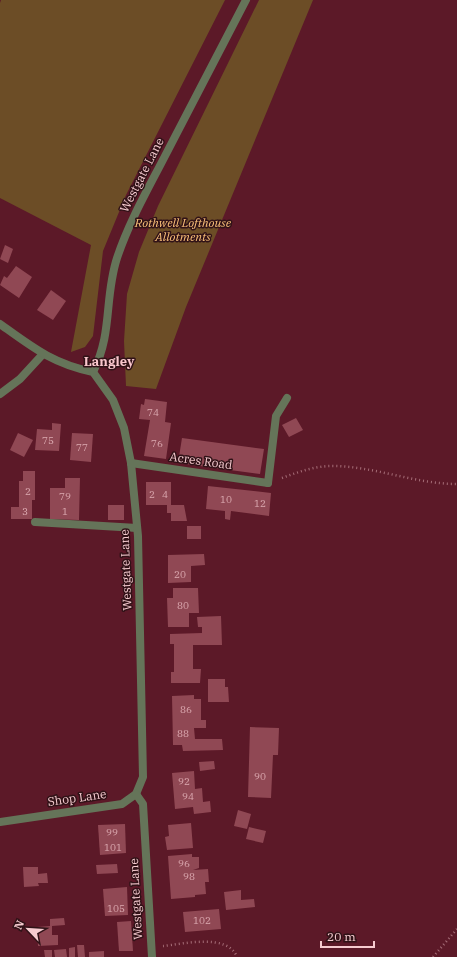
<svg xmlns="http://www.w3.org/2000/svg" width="457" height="957" viewBox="0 0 457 957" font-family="'IBM Plex Serif',serif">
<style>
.green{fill:#6c4d26}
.building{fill:#904854}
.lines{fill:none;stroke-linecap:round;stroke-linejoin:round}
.path{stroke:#a66e78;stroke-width:2.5;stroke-dasharray:1 3;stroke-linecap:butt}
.lane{stroke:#657459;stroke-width:8}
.street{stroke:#657459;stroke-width:8}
.labels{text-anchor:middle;stroke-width:3;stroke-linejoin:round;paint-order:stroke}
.number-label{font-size:10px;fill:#dcaab1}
.street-label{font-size:12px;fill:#f6cbd0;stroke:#301217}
.park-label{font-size:12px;font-style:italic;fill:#fac079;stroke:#301217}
.neighbourhood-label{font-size:13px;font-weight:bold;fill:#fac7cd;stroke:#301217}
</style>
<rect width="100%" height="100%" fill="#5c1928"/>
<g class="green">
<polygon points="1,0 225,0 126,195 103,251 93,336 85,347 71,352 91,245 0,198 0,3"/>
<polygon points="259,0 313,0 186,307 156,389 126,386 124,341 127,294 139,252 158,206"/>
</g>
<g class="building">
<polygon points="5,245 13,249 8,263 0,259"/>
<polygon points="16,266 32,277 19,298 0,285 4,276 7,278"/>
<polygon points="51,290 66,301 53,320 37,310"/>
<polygon points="145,399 167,402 165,422 171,423 166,459 144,456 150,420 139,419 141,404 144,405"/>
<polygon points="296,418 303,430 289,437 282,425"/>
<polygon points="52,423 61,424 59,451 35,450 37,429 52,430"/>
<polygon points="18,433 33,440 24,457 10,450"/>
<polygon points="72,433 93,434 91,462 70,460"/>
<polygon points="182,438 264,449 260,474 178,463"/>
<polygon points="23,471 35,471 35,500 32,500 32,519 11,519 11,507 19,507 19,481 23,481"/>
<polygon points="65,478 80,478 79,520 50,519 50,488 65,488"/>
<polygon points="146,482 171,482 171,505 184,505 187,521 171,521 171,513 167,513 167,505 146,505"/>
<polygon points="208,486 271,493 269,516 231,511 230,520 225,519 225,511 206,509"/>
<rect x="108" y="505" width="16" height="15"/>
<rect x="187" y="526" width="14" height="13"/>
<polygon points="204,554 205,565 191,566 191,582 168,583 168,555"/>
<polygon points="173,588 198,588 199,613 189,613 189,627 168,627 167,598 173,598"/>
<polygon points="221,616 222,645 193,645 193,669 201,669 200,683 171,683 171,672 174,672 174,644 170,644 170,634 202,633 202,627 198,627 197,617"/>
<polygon points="208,679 225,679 225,687 228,687 229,702 208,702"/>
<polygon points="194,695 194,699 201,699 201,720 206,720 206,728 194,728 195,739 222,739 223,750 183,751 182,745 173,745 172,696"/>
<polygon points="250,727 279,728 278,755 273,755 271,798 248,797"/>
<polygon points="214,761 215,769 200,771 199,762"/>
<polygon points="194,771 195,789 202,788 203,802 210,801 211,812 194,814 193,807 175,809 172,773"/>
<polygon points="238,810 251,814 247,829 234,826"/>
<polygon points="191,823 193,848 167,850 165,837 169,836 168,825"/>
<polygon points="125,824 126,853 100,855 98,825"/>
<polygon points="249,827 266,831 263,843 246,839"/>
<polygon points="192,854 192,857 199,857 199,868 193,870 208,869 209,882 205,882 206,894 195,895 195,897 171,899 168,856"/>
<polygon points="117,864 118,873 97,874 96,865"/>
<polygon points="23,867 38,867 38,874 47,873 48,883 38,883 39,886 24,887"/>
<polygon points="127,887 128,915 105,916 103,889"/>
<polygon points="241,890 241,900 254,899 255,907 226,910 224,892"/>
<polygon points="219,909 221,929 185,932 183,912"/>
<polygon points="64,918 65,925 52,926 52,935 58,935 58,945 38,946 37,927 50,926 50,919"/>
<polygon points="131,921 133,951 119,951 117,922"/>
<polygon points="77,945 84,945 85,957 78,957"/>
<polygon points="75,947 75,957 69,957 69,948"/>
<polygon points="66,949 67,957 55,957 54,950"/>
<polygon points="44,950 52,950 52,957 45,957"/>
<polygon points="104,951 104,957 89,957 89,952"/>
</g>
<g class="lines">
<g class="path">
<path d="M282,478C298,472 315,466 332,466C374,466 415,484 457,484"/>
<path d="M163,946C183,944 228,933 237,957"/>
<polyline points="433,957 457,929"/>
</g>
<g class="lane">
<polyline points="0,394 20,379 43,354"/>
<polyline points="268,483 276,416 287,398"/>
<polyline points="35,522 137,528"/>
</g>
<g class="street">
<path d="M0,324C32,347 53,364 93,372L113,400L124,428L131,463L138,536L143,777L136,794L122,804L0,822"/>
<path d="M93,372C113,333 104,298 117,258C129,222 148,189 165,156C192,104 219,52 246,0"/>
<polyline points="131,463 268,483"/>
<polyline points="136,794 143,804 152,957"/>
</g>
</g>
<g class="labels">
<g class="number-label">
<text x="153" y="416">74</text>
<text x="48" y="444">75</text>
<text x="157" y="447">76</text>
<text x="82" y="451">77</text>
<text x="28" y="495">2</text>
<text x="152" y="498">2</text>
<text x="165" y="498">4</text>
<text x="65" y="500">79</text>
<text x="226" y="503">10</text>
<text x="260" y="507">12</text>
<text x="25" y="515">3</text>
<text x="65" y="515">1</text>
<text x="180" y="578">20</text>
<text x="183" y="609">80</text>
<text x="186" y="713">86</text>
<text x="183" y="737">88</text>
<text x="260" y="780">90</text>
<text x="184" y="785">92</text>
<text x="188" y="800">94</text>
<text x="112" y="836">99</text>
<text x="113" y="851">101</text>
<text x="184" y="867">96</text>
<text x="189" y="880">98</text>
<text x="116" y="912">105</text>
<text x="202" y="924">102</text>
</g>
<g class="street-label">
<text transform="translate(142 175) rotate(-63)" y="4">Westgate Lane</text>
<text transform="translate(201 461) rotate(8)" y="4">Acres Road</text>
<text transform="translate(126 570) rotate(-92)" y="4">Westgate Lane</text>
<text transform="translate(77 798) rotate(-8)" y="4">Shop Lane</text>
<text transform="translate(136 899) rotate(-93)" y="4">Westgate Lane</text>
</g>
<g class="park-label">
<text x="183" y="227">Rothwell Lofthouse<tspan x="183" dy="14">Allotments</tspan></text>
</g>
<g class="neighbourhood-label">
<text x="109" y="366">Langley</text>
</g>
</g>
<g transform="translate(28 929) rotate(295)" stroke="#301217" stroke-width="3" paint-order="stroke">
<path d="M0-3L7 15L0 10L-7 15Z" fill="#f6cbd0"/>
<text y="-6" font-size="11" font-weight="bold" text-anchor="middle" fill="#f6cbd0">N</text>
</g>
<path d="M321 941v6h53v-6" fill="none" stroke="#f6cbd0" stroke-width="2"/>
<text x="327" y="941" font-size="12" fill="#f6cbd0" stroke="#301217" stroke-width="3" paint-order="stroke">20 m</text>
</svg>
